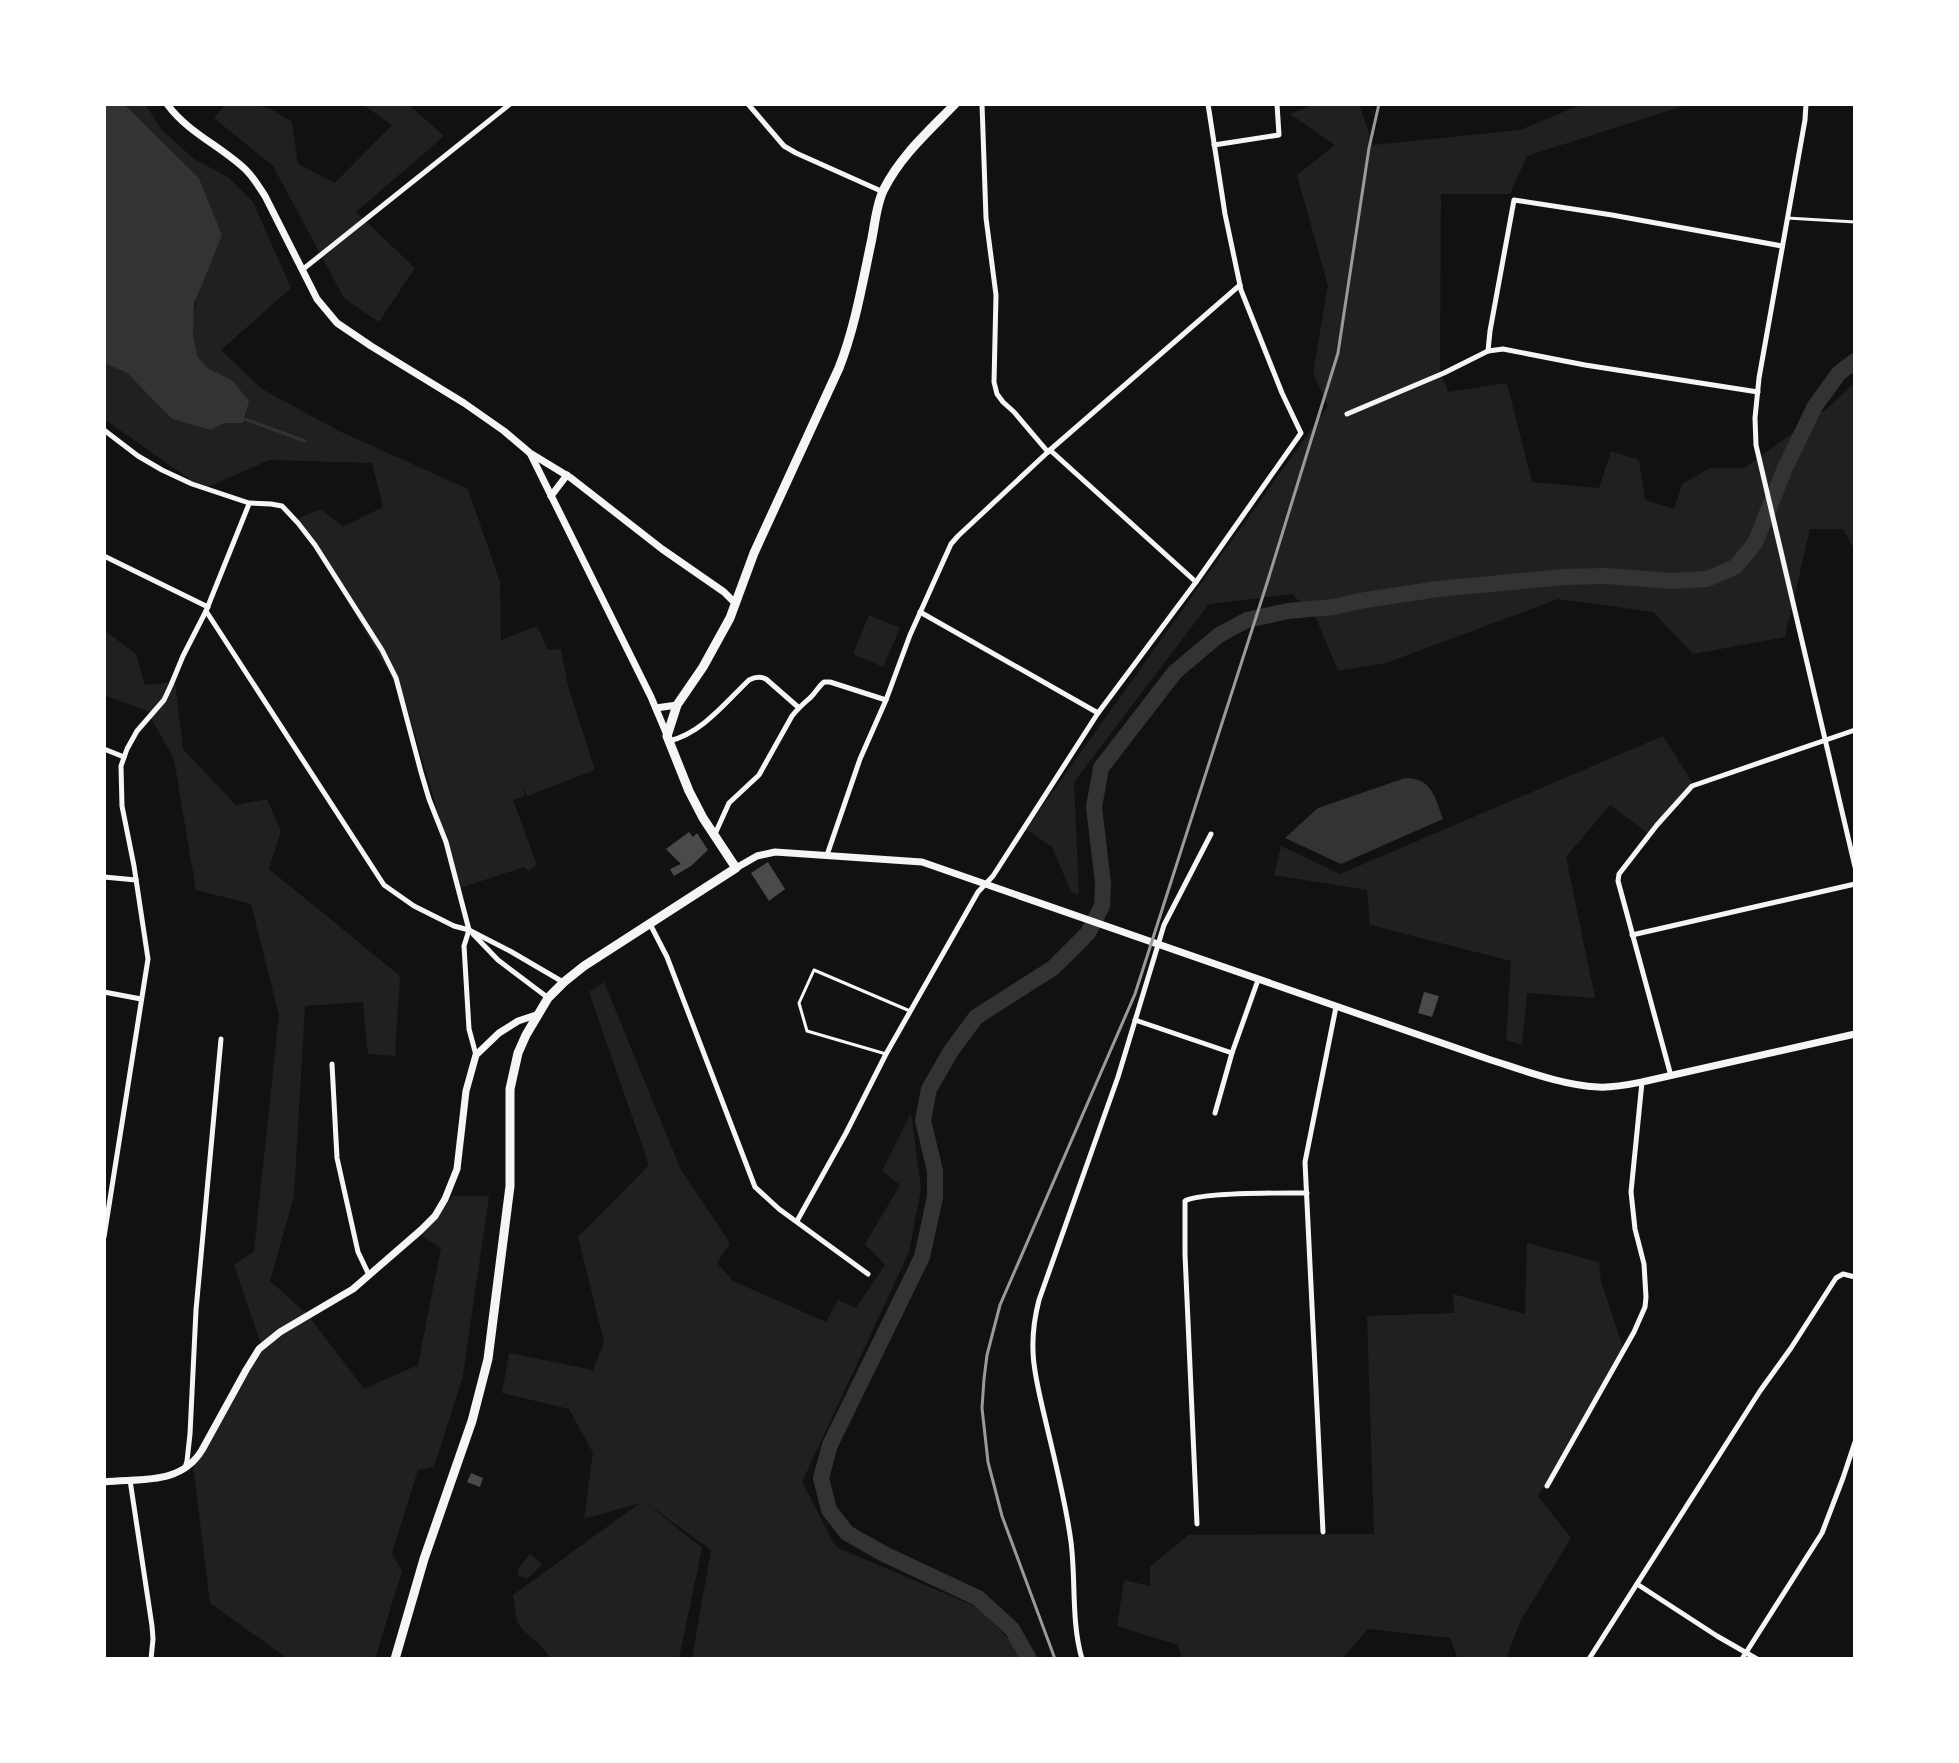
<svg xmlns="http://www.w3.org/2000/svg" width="1959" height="1763" viewBox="0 0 1959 1763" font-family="Lato,sans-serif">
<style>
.green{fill:#202020}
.water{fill:#333}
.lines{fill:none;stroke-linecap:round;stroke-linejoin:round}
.stream{stroke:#333;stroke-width:3}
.river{stroke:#333;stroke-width:16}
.building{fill:#4a4a4a}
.service{stroke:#f5f5f5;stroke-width:3}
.minor{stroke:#f5f5f5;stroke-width:5}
.tertiary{stroke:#f5f5f5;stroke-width:7}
.primary{stroke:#f5f5f5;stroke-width:9}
.rail{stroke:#9a9a9a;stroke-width:3}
</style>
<rect width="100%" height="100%" fill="#111"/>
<g class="green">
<path d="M124,104H145L162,130L194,159L228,177L253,202L291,288L221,350L262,389L339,431L468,489L500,582L501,640L537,626L548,650L561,649L568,686L595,770L527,796L521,782L525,796L513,800L537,865L528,871L524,867L460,888L405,700L299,518L321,509L343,527L383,507L372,463L269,460L204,489L104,419V363L127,373L172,419L211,430L225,423H243L246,416L232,380C220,374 203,370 197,356C181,319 208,269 222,235L199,178Z"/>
<path d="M226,104C259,104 264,103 292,122L298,164L335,183L392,125L362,104H408L444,136L356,212L415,268L379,322L344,298L273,166L214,118Z"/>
<polygon points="1315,104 1359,104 1373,145 1520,130 1583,104 1689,104 1527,156 1510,194 1441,194 1440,369 1448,392 1507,383 1532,482 1599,488 1611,451 1639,460 1645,500 1674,509 1682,484 1710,468 1744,468 1829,407 1855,382 1855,551 1843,529 1810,529 1785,637 1693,654 1653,612 1558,599 1386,663 1338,671 1316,618 1292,594 1209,604 1074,782 1079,895 1071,892 1052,847 1026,829 1328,406 1313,373 1328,286 1297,175 1335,145 1290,114"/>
<polygon points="869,615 900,628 883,667 853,654"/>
<polygon points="104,630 136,654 145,685 175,682 183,749 236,805 267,799 281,831 269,869 400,976 395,1056 368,1054 363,1002 305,1006 294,1196 270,1281 308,1315 364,1389 418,1365 441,1248 422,1236 453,1196 489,1196 463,1376 434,1467 418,1470 392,1553 402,1571 375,1659 288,1659 210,1603 193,1465 262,1347 234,1265 254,1251 279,1015 251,904 196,890 174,759 147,711 104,695"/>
<polygon points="1663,736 1694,785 1649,834 1610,805 1566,857 1595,998 1527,993 1522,1045 1506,1040 1511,961 1370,925 1367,890 1274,875 1281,846 1340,874"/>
<polygon points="604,982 681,1170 730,1243 717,1263 733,1281 826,1322 838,1300 856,1308 885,1265 865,1244 900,1185 882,1171 911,1113 921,1189 909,1252 802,1482 836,1547 981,1609 1018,1650 1020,1659 692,1659 711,1550 644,1501 702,1548 679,1659 552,1659 539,1644 522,1629 517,1622 513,1595 640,1503 584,1519 593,1453 569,1409 502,1393 509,1353 593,1370 604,1342 578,1237 649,1165 589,992"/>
<polygon points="1527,1243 1599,1262 1601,1281 1624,1351 1538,1496 1571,1538 1520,1622 1506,1659 1458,1659 1450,1638 1368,1629 1342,1659 1182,1659 1178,1645 1117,1626 1124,1580 1150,1586 1150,1567 1188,1535 1374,1534 1367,1316 1454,1313 1453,1294 1525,1314"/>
<polygon points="530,1554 541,1563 541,1566 528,1578 521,1577 518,1574 518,1569"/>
</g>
<g class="water">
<polygon points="104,104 124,104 199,178 222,235 194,304 193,336 197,356 201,361 209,369 232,380 249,401 243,423 225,423 211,430 172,419 127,373 104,363"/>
<path d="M1405,778C1432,778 1435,797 1443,819L1341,864L1285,838L1318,808Z"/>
</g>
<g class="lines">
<polyline class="stream" points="245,419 305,441"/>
<polyline class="river" points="1029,1659 1012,1629 978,1598 884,1554 847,1533 829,1510 821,1478 830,1445 922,1257 935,1197 935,1171 923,1120 929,1089 951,1051 976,1017 1053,968 1088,933 1102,906 1103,883 1094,807 1101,768 1175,672 1219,635 1247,620 1288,611 1333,607 1365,600 1438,589 1564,577 1606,576 1671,581 1707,579 1735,567 1755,543 1785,468 1815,406 1839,373 1855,361"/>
</g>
<g class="building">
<polygon points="689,832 693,837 697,833 708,850 691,866 674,876 670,869 681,864 666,849"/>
<polygon points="768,862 785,889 769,901 751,873"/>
<polygon points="1424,992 1439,996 1432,1017 1418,1013"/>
<polygon points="471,1473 483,1478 480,1487 467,1482"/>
</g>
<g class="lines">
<g class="service">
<polyline points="1787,218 1855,222"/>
<polyline points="886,1054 807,1031 799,1003 814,970 910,1011"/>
</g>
<g class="minor">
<polyline points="748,104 784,146 796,153 881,191"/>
<polyline points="982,104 986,218 996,295 994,382 997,394 1003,402 1014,412 1048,452"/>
<polyline points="1806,104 1805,120 1759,378 1755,418 1756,445 1855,867"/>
<polyline points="1214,145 1279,135 1277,104"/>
<polyline points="302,270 510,104"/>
<polyline points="1488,351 1490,331 1514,200 1612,215 1782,246"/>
<polyline points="1347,414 1444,373 1488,351 1503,349 1585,365 1758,392"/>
<polyline points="104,430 138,456 162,470 192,484 249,503 271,504 282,506 298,523 315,545 382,650 396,678 421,772 429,799 446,842 469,930 464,946 469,1029 476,1055"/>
<polyline points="1050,450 1196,582"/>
<polyline points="104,556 208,607"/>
<polyline points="206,611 384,885 414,906 454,926 469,930 510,951 563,982"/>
<polyline points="920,612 1098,713"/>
<path d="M669,741C702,733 725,703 749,680C755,677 760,676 766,679L798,707"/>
<polyline points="104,749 124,757"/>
<path d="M715,834L729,803L759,775L792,716C798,708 804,703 811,697C816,692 819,686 824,682H830L886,700"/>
<polyline points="827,855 860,759 886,700 910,635 951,544 958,536 1050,450 1240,285"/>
<polyline points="104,877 136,880"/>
<polyline points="650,924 667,957 755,1187 779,1209 868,1274"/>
<polyline points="473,934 498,960 547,997"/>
<polyline points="1632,935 1855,884"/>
<polyline points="104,992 141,999"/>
<polyline points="1135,1020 1232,1053 1215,1113"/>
<polyline points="1232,1053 1258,980"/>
<polyline points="332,1064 337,1158 358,1252 369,1275"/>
<polyline points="1671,1076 1618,881 1619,874 1657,825 1692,786 1855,730"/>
<polyline points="797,1221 846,1133 886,1054 978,892 993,876 1098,713 1196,582 1301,433 1282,393 1241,290 1225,214 1208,104"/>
<polyline points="104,1237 148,959 134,866 122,806 121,766 127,749 137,731 164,700 171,685 183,656 206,611 249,504"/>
<polyline points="185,1468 187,1461 190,1434 196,1310 221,1039"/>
<polyline points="130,1480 152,1626 153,1639 151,1659"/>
<polyline points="1547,1486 1634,1332 1645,1307 1646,1297 1644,1264 1635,1229 1631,1192 1642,1082"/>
<path d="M1197,1524L1185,1254V1201C1201,1192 1283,1193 1307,1193"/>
<polyline points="1323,1532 1305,1162 1336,1007"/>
<polyline points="1637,1584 1717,1636 1757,1659"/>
<path d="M1082,1659C1071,1621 1076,1581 1071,1542C1066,1504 1056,1465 1047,1427C1036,1379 1026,1350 1039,1300L1118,1077L1164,925L1211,834"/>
<polyline points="1589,1659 1760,1391 1791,1348 1836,1278 1843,1274 1855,1277"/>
<polyline points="1742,1659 1822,1533 1843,1478 1855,1442"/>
</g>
<g class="tertiary">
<path d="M167,104C188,133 221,146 246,170C254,178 259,187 265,196L317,299L337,323L371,346L464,403L504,431L530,453L571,478L662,549L724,592L735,603"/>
<polyline points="531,455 651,697 667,735"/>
<polyline points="551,496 567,475"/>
<polyline points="656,708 677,705"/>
<path d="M736,868L757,856L775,852L922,862L1488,1059C1523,1070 1561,1085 1598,1087C1613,1088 1627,1085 1642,1082L1855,1034"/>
<path d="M104,1482C140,1478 180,1486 202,1450L246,1370L259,1349L280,1332L353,1289L421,1230L435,1216L445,1199L457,1169L466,1091L476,1055L499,1033L518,1021L536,1015"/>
</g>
<path class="primary" d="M395,1659L424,1559L472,1421L488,1359L510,1186V1089L518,1053L526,1035L548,998L564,982L584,966L736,868L703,818L689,791L667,736L677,705L703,667L730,618L754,553L839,368C855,327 862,285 871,243C875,225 876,204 884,189C901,155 930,130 955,104"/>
<polyline class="rail" points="1055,1659 1002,1516 988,1462 982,1408 984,1379 987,1355 1000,1305 1135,994 1267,583 1338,353 1369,148 1379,104"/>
</g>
<rect width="1959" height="1763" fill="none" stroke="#ffffff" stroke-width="212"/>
</svg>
